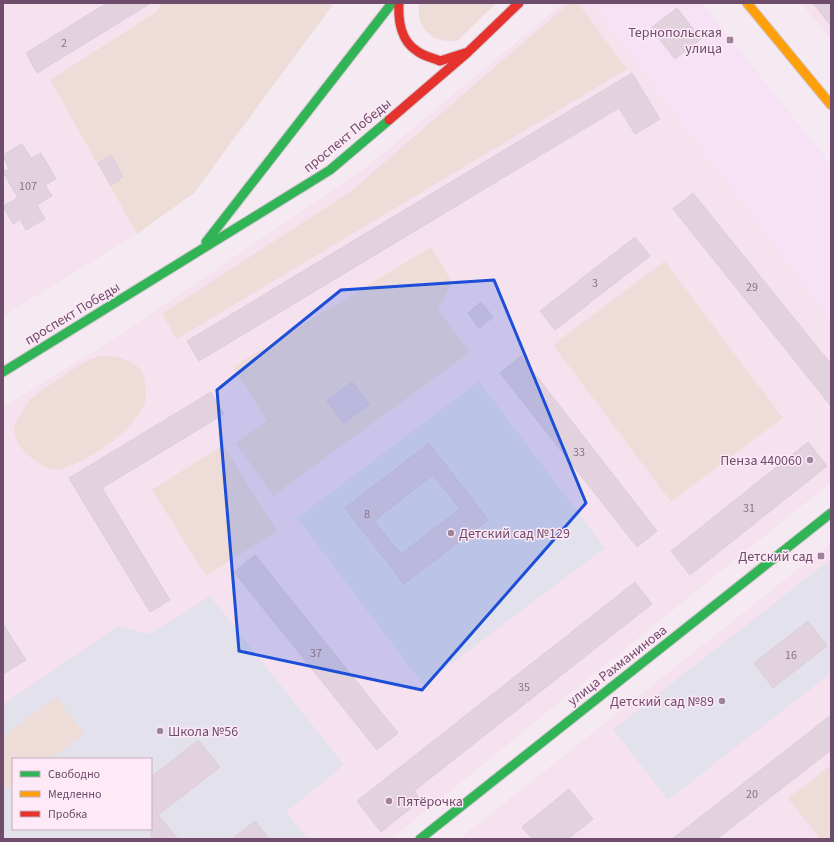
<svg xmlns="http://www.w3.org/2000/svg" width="834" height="842" viewBox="0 0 834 842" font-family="'Source Sans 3',sans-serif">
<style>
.residential{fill:#f6e1ef;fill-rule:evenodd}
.commercial{fill:#f7e1f4}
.education{fill:#e3e2ec;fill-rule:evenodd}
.green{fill:#eddcd8}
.building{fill:#e1d2de;stroke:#ddcdda;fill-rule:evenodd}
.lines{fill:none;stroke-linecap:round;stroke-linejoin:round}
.fast-casing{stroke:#d3c6d0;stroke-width:11}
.slow-casing{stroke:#d3c6d0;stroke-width:11}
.jam-casing{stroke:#d3c6d0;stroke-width:11}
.fast{stroke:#30b455;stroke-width:9}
.slow{stroke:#ff9f0a;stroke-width:9}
.jam{stroke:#e5322d;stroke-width:9}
.marked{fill:#1d4ed8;fill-opacity:0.2;stroke:#1d4ed8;stroke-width:3;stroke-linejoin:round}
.poi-dot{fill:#9f839b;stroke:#fdeaf6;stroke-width:1.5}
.labels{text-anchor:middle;stroke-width:3;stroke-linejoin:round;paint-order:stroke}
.number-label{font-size:12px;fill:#8e708a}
.poi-label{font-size:14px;fill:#704c6c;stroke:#fdeaf6;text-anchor:end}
.street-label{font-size:14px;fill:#704c6c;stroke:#fdeaf6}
</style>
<rect width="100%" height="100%" fill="#f5eaf1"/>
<g class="residential">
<polygon points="3,3 161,3 157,10 50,80 137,234 3,316"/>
<path d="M563,3H592L831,321V482L391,839H3V407L117,337L368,166ZM13,759H151V829H13Z"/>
<polygon points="801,3 831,3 831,40"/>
<polygon points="831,543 831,839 459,839"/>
</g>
<polygon class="commercial" points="592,3 702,3 831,165 831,321"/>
<g class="education">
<polygon points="479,381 605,548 423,685 297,518"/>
<polygon points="831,559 831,673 668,800 613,729"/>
<path d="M210,596L344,765L286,812L308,839H3V704L119,626L150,634ZM13,759H151V829H13Z"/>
</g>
<g class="green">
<polygon points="161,3 334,3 194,193 137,234 50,80 157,11"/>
<path d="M420,3H496L457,41C452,41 446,41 441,40C425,37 415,17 420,3Z"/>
<polygon points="569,3 578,3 627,69 177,339 162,314 350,192"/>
<polygon points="431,247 452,282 438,310 470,352 273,496 236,443 267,421 233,367"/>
<polygon points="665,261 783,418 671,502 553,345"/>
<path d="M111,356C125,358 141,364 144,378C146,386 147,398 144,405C131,433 90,459 62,469C53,472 44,466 37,462C25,453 9,439 16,422C18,416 26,405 30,400C36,394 86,360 93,358C99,356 106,356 111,356Z"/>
<polygon points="223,445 277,531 206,576 152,490"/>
<polygon points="56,697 84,734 51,759 13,759 13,787 9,791 3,783 3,737"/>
<polygon points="831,765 831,839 820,839 788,798"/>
</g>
<g class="building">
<polygon points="107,3 151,3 37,73 26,53"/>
<polygon points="813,3 831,3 831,26"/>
<polygon points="677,8 701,39 675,59 651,28"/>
<polygon points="632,73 660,119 635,134 619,108 199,361 187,341"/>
<polygon points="22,144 31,158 41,153 56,179 45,185 52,196 37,205 45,219 26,230 20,219 13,224 3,206 18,198 3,172 9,169 3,155"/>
<polygon points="111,155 123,177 111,185 98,163"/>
<polygon points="693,193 831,364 831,406 673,209"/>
<polygon points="635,237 650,256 555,330 540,311"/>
<polygon points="481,302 493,317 479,328 468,313"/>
<polygon points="521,356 657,531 637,547 500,373"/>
<polygon points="352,382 369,404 344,423 327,401"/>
<polygon points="211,392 224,414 102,488 170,600 150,612 69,478"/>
<polygon points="808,442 827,466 690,575 671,551"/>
<path d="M429,443L488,520L404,584L345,508ZM433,475L460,509L401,554L374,521Z"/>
<polygon points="255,555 398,733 377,750 234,572"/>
<polygon points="635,582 652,604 414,791 421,800 381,832 357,801"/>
<polygon points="808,621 827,646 773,688 754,663"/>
<polygon points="3,624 26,660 3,674"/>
<polygon points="831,715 831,750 717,839 672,839"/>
<polygon points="198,740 220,767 158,815 178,839 151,839 151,777"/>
<polygon points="569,789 593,819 568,839 532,839 522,827"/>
<polygon points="255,821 269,839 232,839"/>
</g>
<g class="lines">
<g class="fast-casing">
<g id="fast">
<polyline points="206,242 392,3"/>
<polyline points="3,372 330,170 389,120"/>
<polyline points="420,839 831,513"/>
</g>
</g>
<g class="slow-casing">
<polyline id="slow" points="747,3 831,105"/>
</g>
<g class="jam-casing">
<g id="jam">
<path d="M399,3C398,20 401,41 417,51C423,56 433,58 440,61L465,53"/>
<polyline points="389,120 467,53 519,3"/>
</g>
</g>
<use href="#fast" class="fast"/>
<use href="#slow" class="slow"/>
<use href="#jam" class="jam"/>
</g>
<path class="marked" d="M494,280L586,503L422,690L239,651L217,390L341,290Z"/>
<g class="poi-dot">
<rect x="726" y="36" width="8" height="8" rx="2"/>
<circle cx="810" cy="460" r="4"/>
<circle cx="451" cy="533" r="4"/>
<rect x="817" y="552" width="8" height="8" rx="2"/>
<circle cx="722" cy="701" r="4"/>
<circle cx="160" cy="731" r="4"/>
<circle cx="389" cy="801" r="4"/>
</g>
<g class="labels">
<g class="number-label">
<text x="64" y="47">2</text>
<text x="28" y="190">107</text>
<text x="595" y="287">3</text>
<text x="752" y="291">29</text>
<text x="579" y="456">33</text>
<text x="749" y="512">31</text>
<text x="367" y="518">8</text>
<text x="316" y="657">37</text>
<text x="791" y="659">16</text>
<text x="524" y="691">35</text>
<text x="752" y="798">20</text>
</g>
<g class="poi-label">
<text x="722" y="37">Тернопольская<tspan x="722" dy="16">улица</tspan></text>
<text x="802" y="465">Пенза 440060</text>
<text x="459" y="538" text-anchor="start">Детский сад №129</text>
<text x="813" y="561">Детский сад</text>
<text x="714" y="706">Детский сад №89</text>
<text x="168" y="736" text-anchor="start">Школа №56</text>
<text x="397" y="806" text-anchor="start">Пятёрочка</text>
</g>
<g class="street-label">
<text transform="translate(347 135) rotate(-39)" y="5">проспект Победы</text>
<text transform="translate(72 313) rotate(-31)" y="5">проспект Победы</text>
<text transform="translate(617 665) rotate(-38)" y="5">улица Рахманинова</text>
</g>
</g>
<rect width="834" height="842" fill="none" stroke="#704c6c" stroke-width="8"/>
<rect x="12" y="758" width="140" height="72" fill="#fdeaf6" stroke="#c5abbf"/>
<rect x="20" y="771" width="20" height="6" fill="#30b455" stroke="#c5abbf"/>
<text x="48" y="778" font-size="12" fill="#704c6c">Свободно</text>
<rect x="20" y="791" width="20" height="6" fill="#ff9f0a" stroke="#c5abbf"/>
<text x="48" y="798" font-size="12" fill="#704c6c">Медленно</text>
<rect x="20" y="811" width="20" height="6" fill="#e5322d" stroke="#c5abbf"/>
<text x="48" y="818" font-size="12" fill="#704c6c">Пробка</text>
</svg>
